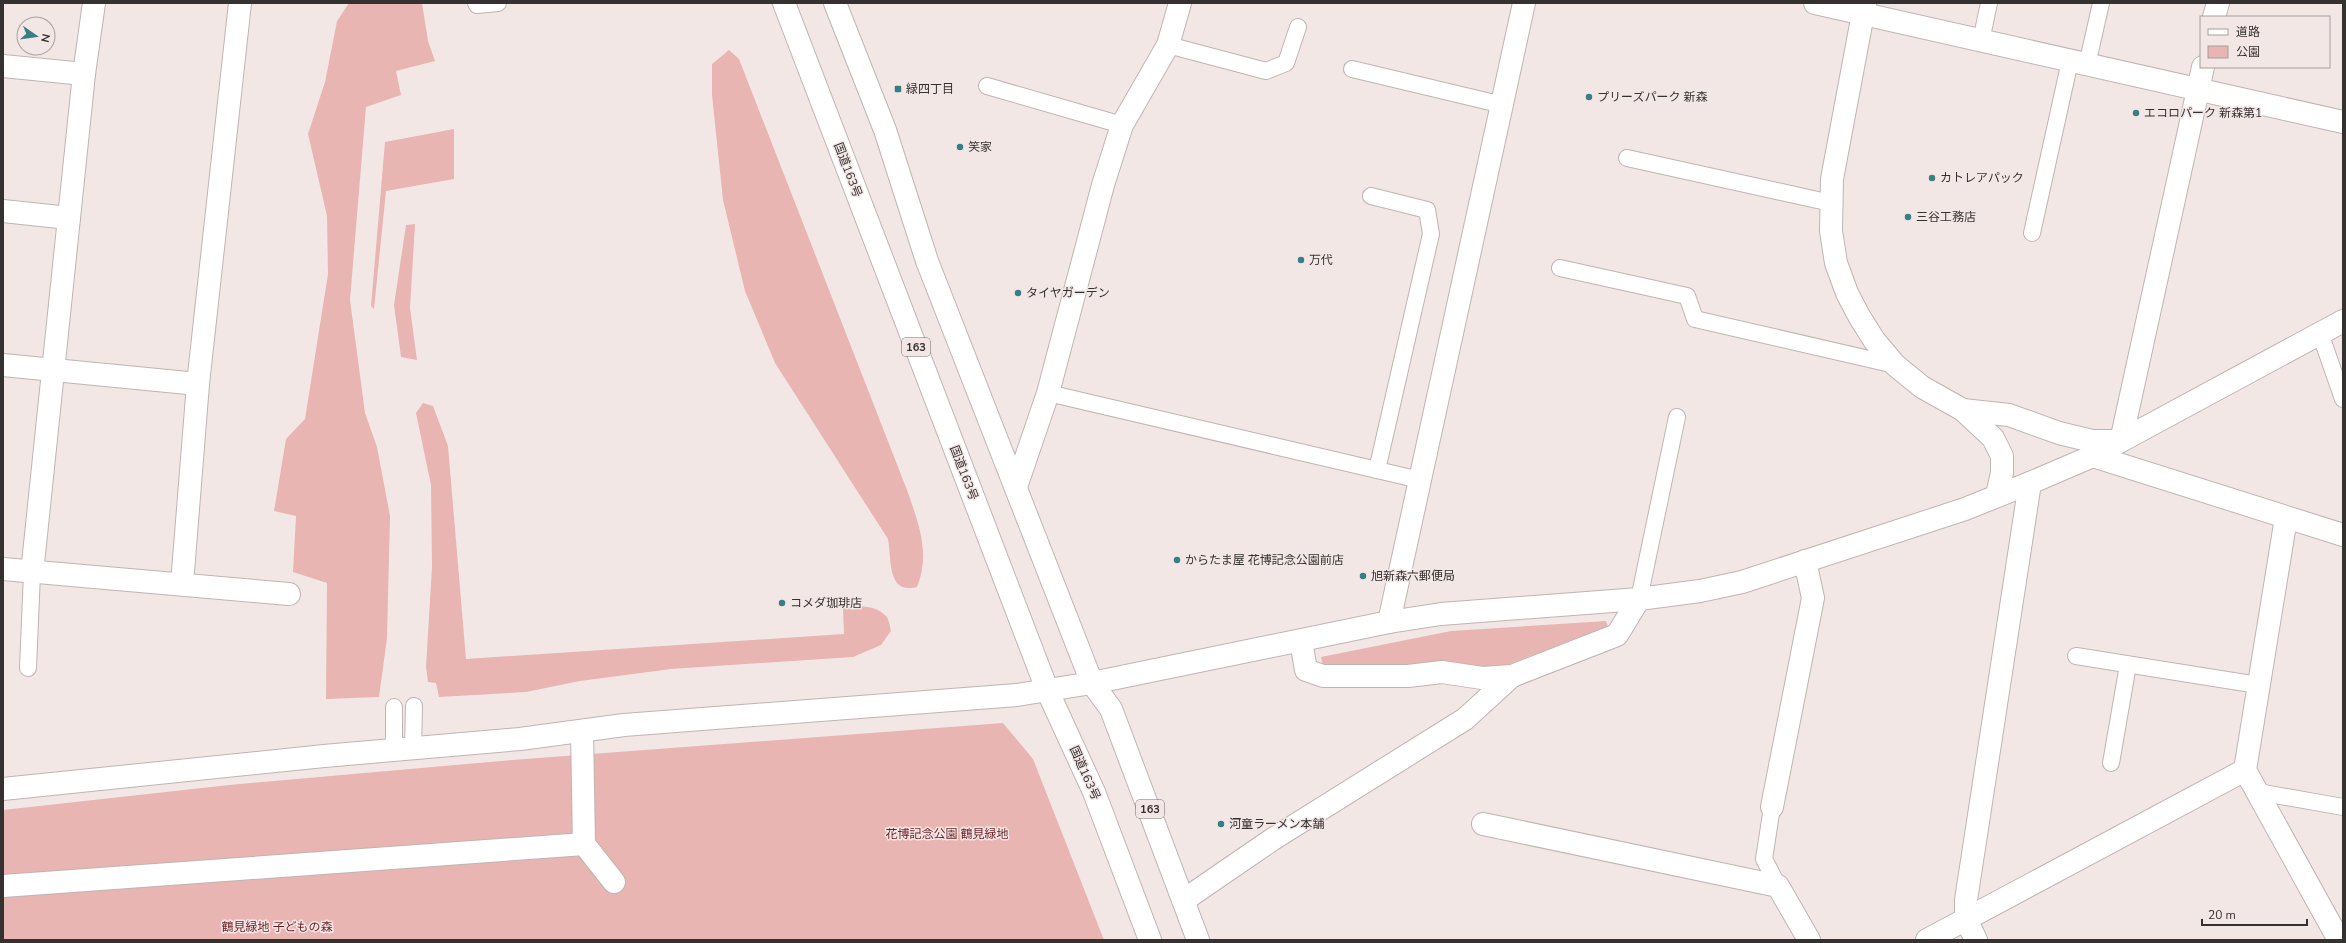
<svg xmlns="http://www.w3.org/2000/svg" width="2346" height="943" viewBox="0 0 2346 943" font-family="'Nunito Sans','Noto Sans JP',sans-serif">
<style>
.green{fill:#e9b5b2}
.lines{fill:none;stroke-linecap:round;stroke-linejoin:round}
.service-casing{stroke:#c0b4b3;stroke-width:18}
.pedestrian-casing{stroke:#c0b4b3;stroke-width:24}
.minor-casing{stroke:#c0b4b3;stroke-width:24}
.tertiary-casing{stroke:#c0b4b3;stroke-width:24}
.trunk-casing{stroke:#c0b4b3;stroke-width:24}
.service{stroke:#fff;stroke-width:16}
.pedestrian{stroke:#fff;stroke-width:22}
.minor{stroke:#fff;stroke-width:22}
.tertiary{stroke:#fff;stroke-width:22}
.trunk{stroke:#fff;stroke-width:22}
.poi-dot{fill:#377f84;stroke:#f3e7e6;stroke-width:1.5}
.labels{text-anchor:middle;stroke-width:3;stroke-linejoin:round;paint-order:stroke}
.shield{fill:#f3e7e6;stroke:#6f6867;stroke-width:1}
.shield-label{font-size:11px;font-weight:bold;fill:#363131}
.poi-label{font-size:12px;fill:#363131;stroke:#f3e7e6;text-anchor:start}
.street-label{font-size:12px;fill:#363131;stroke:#f3e7e6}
.park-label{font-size:12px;fill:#6d1f24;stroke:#f3e7e6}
</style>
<rect width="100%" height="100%" fill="#f3e7e6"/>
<g class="green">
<polygon points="349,3 422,3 428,41 435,61 396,71 401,95 366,107 350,300 365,413 377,447 390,516 387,638 379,697 326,699 327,583 293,572 296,516 274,511 286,439 305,419 328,274 327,216 308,134 325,82 337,21"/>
<path d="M729,50L739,59L907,490C918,522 931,553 917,587C886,595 892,558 888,539L775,363L745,291L723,200L712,95V64Z"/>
<polygon points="454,129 454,179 386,191 374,309 371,306 385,142"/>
<polygon points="415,224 410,308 417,360 401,357 394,305 406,225"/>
<path d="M423,403L433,406L448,446L466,659L844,634L843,608C857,606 875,604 886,616C889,619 890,627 891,631L881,645L853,657L671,669L580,681L526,692L439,697L436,683L428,682L426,667L432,567L431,485L416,413Z"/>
<polygon points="1606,621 1608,627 1488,672 1323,666 1321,657 1451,631"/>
<polygon points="1003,723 1033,759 1104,940 3,940 3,810 229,785 512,760"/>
</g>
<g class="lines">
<g class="service-casing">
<g id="service">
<polyline points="476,3 477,5 498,3"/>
<polyline points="1981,41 1989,3"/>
<polyline points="1168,45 1266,71 1286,63 1298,27"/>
<polyline points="2087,65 2101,3"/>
<polyline points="1352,69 1503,105"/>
<polyline points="987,86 1122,125"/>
<polyline points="1627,158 1831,203"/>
<polyline points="1371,196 1427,210 1431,234 1377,470"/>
<polyline points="2032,233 2070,61"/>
<polyline points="1560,268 1687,296 1695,319 1895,365"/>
<polyline points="2320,333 2343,399"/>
<polyline points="1048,393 1420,480"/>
<polyline points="1639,599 1677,417"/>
<polyline points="2076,656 2258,685"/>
<polyline points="28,668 32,573"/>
<polyline points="413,748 414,706"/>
<polyline points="394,750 394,707"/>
<polyline points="2111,763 2128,665"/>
<polyline points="2258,792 2343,807"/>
<polyline points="1772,807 1764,859 1778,886"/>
</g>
</g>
<g class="pedestrian-casing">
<g id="pedestrian">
<polyline points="582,731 584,844 614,882"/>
<polyline points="3,886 584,844"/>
</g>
</g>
<g class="minor-casing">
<g id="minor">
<polyline points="1815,3 2343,122"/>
<polyline points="2214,17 2218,3"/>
<polyline points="3,66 84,74"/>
<polyline points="3,211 69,218"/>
<polyline points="3,365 198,384"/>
<polyline points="2121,441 2203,67"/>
<polyline points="2093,456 2343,535"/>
<polyline points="1016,487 1048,393 1103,185 1122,125 1168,45 1180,3"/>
<polyline points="2286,518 2245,770 2339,940"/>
<polyline points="3,569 289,594"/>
<polyline points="32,573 84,74 94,3"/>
<polyline points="182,584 198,384 240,3"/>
<polyline points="1389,622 1524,3"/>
<polyline points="1301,641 1306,670 1323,676 1408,676 1442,672 1482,678 1512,676"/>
<polyline points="1772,807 1813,598 1805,561"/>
<polyline points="1483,824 1778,886 1809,940"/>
<polyline points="1184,900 1273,839 1465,719 1512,676 1617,635 1639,599"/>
<polyline points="1927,940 2245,770"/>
<polyline points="1976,940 1966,919 1966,900 2030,483"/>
</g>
</g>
<g class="tertiary-casing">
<g id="tertiary">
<polyline points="1865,3 1832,179 1831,231 1836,263 1847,293 1859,316 1874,340 1895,365 1922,387 1963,410 1993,438 2002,456 2002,473 1997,495"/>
<polyline points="1963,410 2009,415 2059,433 2092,441 2120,441"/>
<polyline points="3,789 324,756 520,739 624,725 1017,695 1092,683 1389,622 1441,614 1639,599 1700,591 1742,582 1965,509 2030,483 2093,456 2343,321"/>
</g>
</g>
<g class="trunk-casing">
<g id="trunk">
<polyline points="784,3 1048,692 1094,792 1150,940"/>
<polyline points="835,3 885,130 927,261 1092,683 1111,709 1198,940"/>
</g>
</g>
<use href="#service" class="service"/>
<use href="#pedestrian" class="pedestrian"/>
<use href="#minor" class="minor"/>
<use href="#tertiary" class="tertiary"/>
<use href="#trunk" class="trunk"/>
</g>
<g class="poi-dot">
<rect x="894" y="85" width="8" height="8" rx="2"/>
<circle cx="1589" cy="97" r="4"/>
<circle cx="2136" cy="113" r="4"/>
<circle cx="960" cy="147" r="4"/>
<circle cx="1932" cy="178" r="4"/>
<circle cx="1908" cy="217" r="4"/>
<circle cx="1301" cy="260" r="4"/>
<circle cx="1018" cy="293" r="4"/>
<circle cx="1177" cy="560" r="4"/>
<circle cx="1363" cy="576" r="4"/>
<circle cx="782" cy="603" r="4"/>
<circle cx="1221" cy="824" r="4"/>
</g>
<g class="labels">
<g class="shield">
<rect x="902" y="338" width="28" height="18" rx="3"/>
<rect x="1136" y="800" width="28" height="18" rx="3"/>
</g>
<g class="shield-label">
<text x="916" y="351">163</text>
<text x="1150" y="813">163</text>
</g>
<g class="poi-label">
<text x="906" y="93">緑四丁目</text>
<text x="1597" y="101">プリーズパーク 新森</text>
<text x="2144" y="117">エコロパーク 新森第1</text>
<text x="968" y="151">笑家</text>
<text x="1940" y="182">カトレアパック</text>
<text x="1916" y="221">三谷工務店</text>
<text x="1309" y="264">万代</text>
<text x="1026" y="297">タイヤガーデン</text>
<text x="1185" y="564">からたま屋 花博記念公園前店</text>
<text x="1371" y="580">旭新森六郵便局</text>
<text x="790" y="607">コメダ珈琲店</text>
<text x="1229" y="828">河童ラーメン本舗</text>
</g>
<g class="street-label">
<text transform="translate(848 170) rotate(69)" y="4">国道163号</text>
<text transform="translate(964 473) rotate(69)" y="4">国道163号</text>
<text transform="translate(1085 773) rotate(66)" y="4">国道163号</text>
</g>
<g class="park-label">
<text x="947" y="838">花博記念公園 鶴見緑地</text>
<text x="277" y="931">鶴見緑地 子どもの森</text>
</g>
</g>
<rect width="2346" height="943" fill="none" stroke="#363131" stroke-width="8"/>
<rect x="2200" y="16" width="130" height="52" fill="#f3e7e6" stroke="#a79e9e"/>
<rect x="2208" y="29" width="20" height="6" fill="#ffffff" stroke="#a79e9e"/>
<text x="2236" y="36" font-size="12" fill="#363131">道路</text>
<rect x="2208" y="46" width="20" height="12" fill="#e9b5b2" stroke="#a79e9e"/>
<text x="2236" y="56" font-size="12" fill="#363131">公園</text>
<g transform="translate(36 36) rotate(103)"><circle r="19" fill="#f3e7e6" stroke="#a79e9e"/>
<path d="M0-3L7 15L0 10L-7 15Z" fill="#377f84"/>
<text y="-6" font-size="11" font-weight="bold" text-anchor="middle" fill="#363131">N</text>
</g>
<path d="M2202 919v6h105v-6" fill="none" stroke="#363131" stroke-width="2"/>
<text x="2208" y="919" font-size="12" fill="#363131" stroke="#f3e7e6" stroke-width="3" paint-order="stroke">20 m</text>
</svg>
